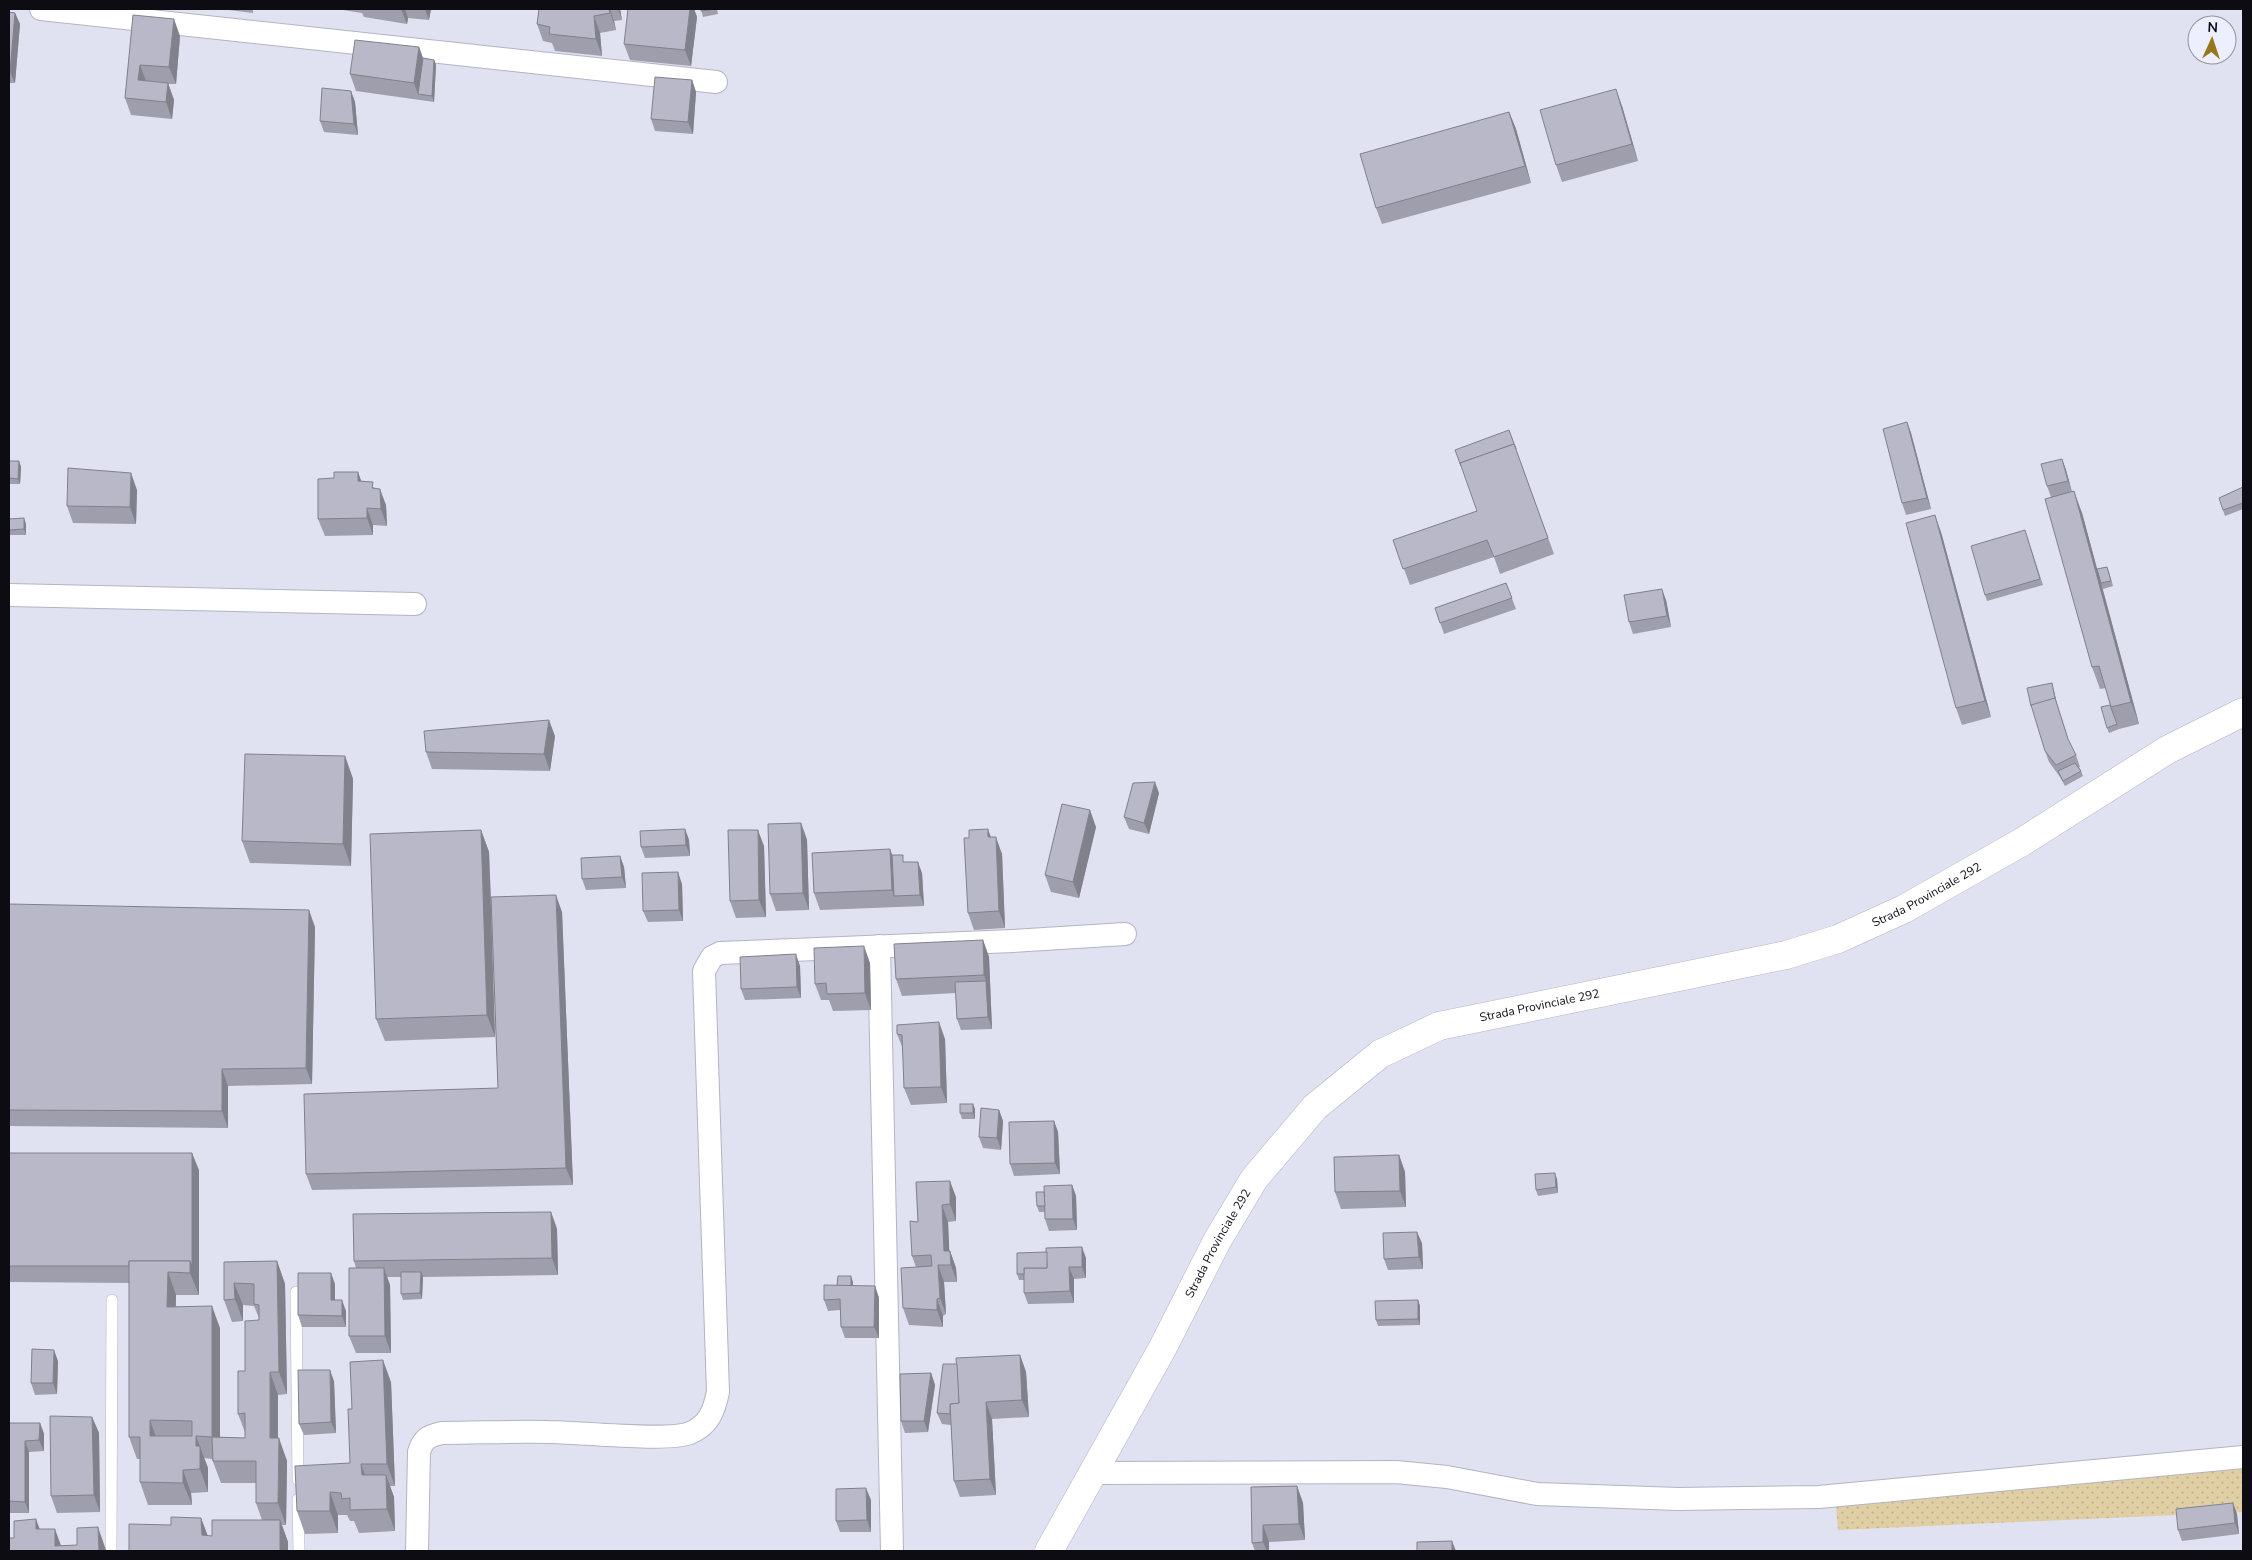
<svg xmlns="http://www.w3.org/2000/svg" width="2252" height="1560" viewBox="0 0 2252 1560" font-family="'Nunito Sans',sans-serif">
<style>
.grass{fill:url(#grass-dots)}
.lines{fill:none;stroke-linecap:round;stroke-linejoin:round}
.service-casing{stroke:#b3b4c4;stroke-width:12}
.minor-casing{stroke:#b3b4c4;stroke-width:24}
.tertiary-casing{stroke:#b3b4c4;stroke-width:29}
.service{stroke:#fff;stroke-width:11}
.minor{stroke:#fff;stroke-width:22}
.tertiary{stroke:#fff;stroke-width:28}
.wall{fill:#9e9eac}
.shaded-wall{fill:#81818c}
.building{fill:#b8b8c8;stroke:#81818c;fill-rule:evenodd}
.labels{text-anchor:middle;stroke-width:4;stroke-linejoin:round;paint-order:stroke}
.street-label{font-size:12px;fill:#0c0c12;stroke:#edeefe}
</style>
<defs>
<pattern id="grass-dots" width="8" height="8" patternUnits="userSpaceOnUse" patternTransform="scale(1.25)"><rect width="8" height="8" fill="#e0cfa4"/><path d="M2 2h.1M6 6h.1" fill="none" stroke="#bfb18c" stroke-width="1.8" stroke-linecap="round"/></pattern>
</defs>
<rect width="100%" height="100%" fill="#e0e1f1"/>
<polygon class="grass" points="2243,1468 2243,1512 1838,1530 1836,1505"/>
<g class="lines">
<g class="service-casing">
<g id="service">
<polyline points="296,1292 298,1480"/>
<polyline points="298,1499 299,1551"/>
<polyline points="111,1551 112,1300"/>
</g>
</g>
<g class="minor-casing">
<g id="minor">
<polyline points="41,9 716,82"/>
<polyline points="9,595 415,604"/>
<polyline points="879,946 892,1551"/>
<polyline points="1094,1473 1396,1472 1447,1477 1537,1494 1678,1499 1819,1497 2243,1457"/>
<path d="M417,1551L419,1452C423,1439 428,1436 442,1433C477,1433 513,1431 549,1432C577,1432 668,1442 690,1433C709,1425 714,1411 718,1392L704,971L712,957L720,953L1013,941L1125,934"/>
</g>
</g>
<g class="tertiary-casing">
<g id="tertiary">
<path id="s1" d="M1049,1551L1161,1351L1217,1241L1254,1179L1315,1107L1380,1054L1439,1026L1786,955L1838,939L1904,909L2022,842L2167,750L2243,712"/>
</g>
</g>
<use href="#service" class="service"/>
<use href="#minor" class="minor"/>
<use href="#tertiary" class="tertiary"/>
</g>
<g class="wall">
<polygon points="221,9 253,9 253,13"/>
<polygon points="342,9 431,9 429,20 408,18 407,24 364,17 362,13 343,10"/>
<polygon points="539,9 620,9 622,20 614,21 616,30 600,33 602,56 555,51 552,43 543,41 537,24"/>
<polygon points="694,9 697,17 691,66 630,60 624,44"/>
<polygon points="701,9 717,9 718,14 703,17"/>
<polygon points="9,12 15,13 20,24 15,83 9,83"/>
<polygon points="133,15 180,36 176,84 168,84 174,100 172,119 131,115 125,98"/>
<polygon points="419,47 423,58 434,60 436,65 434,102 356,91 350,74"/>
<polygon points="692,80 696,92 693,134 655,131 651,119"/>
<polygon points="351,91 355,102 358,135 324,132 320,121"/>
<polygon points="1622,106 1638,161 1562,182 1556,165"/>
<polygon points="1509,112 1516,129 1531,183 1382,224 1376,208"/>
<polygon points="1907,422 1911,433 1931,509 1906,515 1902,503"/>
<polygon points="1509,430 1554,554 1500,574 1494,557 1410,585 1393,540 1477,511"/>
<polygon points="2062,459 2066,470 2072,492 2082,513 2097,569 2107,567 2109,572 2113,586 2103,589 2102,586 2139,724 2119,729 2109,733 2107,728 2110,705 2106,688 2100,689 2092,667 2051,497 2047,486"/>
<polygon points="9,461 19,461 21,467 20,484 9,484"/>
<polygon points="358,472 361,481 375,488 386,505 387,526 373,525 373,535 325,536 318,519 334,478"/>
<polygon points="2243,487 2243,509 2225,516 2219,498"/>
<polygon points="137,490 136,524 73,523 67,506"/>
<polygon points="9,519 26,524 26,535 9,535"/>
<polygon points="1941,532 1991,717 1962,725 1956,708"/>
<polygon points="2027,536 2043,585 1987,601 1985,595"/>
<polygon points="1506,583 1516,609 1444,634 1435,608"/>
<polygon points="1666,600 1671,627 1633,634 1629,622"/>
<polygon points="2052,683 2057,704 2069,742 2076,755 2080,767 2079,767 2081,771 2083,776 2065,786 2060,777 2049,762 2045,751"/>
<polygon points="555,736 550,771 432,769 426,752"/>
<polygon points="345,756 353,779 351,866 250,863 242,841"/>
<polygon points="1159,793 1149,834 1129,829 1124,817"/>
<polygon points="801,823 807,840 809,910 776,911 770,894"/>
<polygon points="1096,827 1079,898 1051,892 1045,875"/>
<polygon points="685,829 689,840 690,856 645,858 641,847"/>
<polygon points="481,830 489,852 491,897 562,912 573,1185 312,1190 306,1174 498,1088 491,909 495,1037 385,1041 376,1019"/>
<polygon points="991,837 1002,854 1005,928 974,930 968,913"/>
<polygon points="764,846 766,917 736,918 730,901"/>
<polygon points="890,849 892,855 905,862 922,873 924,906 820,910 814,893"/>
<polygon points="620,856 624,867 626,888 586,890 582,879"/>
<polygon points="682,884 683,921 648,922 643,911"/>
<polygon points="9,904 315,927 312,1084 228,1086 228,1128 9,1126"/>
<polygon points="983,940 989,957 992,1029 961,1030 957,1019 956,993 902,996 896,979"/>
<polygon points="870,963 871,1010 833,1011 829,1000 821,1000 815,984"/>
<polygon points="800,966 801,998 745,1000 741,989"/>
<polygon points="897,1034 945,1039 947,1103 911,1105 904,1088 903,1049"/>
<polygon points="975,1109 975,1119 962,1119 960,1113"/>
<polygon points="999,1110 1003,1121 1001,1150 983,1148 979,1137"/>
<polygon points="1054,1121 1058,1132 1060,1174 1014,1176 1010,1164"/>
<polygon points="9,1153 199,1170 199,1295 176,1295 176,1306 220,1328 220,1437 245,1438 245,1432 238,1414 245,1371 259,1318 254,1306 243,1305 243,1321 232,1322 224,1300 224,1262 277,1261 285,1284 287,1394 278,1395 278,1438 287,1461 286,1525 282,1525 288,1542 288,1551 129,1551 171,1525 201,1518 208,1536 212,1536 262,1520 256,1503 256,1483 221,1483 212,1459 204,1458 208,1468 208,1492 191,1493 192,1505 148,1505 140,1482 140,1459 137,1459 129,1437 129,1283 9,1282"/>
<polygon points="1399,1155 1405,1172 1406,1207 1341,1209 1335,1192"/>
<polygon points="1557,1179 1558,1193 1538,1196 1536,1190"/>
<polygon points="916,1182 956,1197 956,1221 948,1222 949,1251 950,1251 956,1268 957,1282 944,1282 946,1314 943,1316 943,1327 909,1325 903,1308 916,1267 912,1256 918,1222"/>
<polygon points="1072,1185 1076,1196 1077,1230 1049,1231 1045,1219 1045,1212 1039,1212 1037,1206 1044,1192"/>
<polygon points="551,1212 557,1229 558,1275 423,1277 422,1299 403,1300 401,1294 401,1277 387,1277 390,1285 391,1353 356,1353 349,1336 356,1268 354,1261"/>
<polygon points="1422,1243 1423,1269 1388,1270 1384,1259"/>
<polygon points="1086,1258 1086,1278 1074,1279 1074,1303 1028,1304 1024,1293 1024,1280 1019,1280 1017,1274"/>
<polygon points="853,1282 853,1286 875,1286 879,1298 879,1338 845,1338 841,1327 840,1310 828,1311 824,1300 837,1286"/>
<polygon points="335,1284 335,1300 346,1311 346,1327 302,1327 298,1315"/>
<polygon points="1418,1300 1420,1306 1420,1325 1378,1326 1376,1320"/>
<polygon points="1020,1355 1026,1372 1029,1417 992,1419 996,1495 960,1497 954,1481 951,1425 942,1424 937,1413 957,1364"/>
<polygon points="58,1361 57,1394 35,1395 31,1383"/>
<polygon points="931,1373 935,1385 928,1432 905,1433 901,1421"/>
<polygon points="334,1381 336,1433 304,1435 299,1424"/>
<polygon points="391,1382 395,1486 390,1486 394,1497 395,1531 359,1533 354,1521 350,1521 347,1515 338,1515 338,1533 305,1534 297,1511 350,1463 352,1409"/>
<polygon points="92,1417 99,1433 100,1512 57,1513 51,1496"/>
<polygon points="9,1423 40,1423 44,1434 44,1451 29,1452 29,1513 10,1513 9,1511"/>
<polygon points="1297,1486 1303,1503 1305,1540 1269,1542 1269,1551 1255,1551 1252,1543 1251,1487"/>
<polygon points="871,1500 871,1532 840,1532 836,1521"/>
<polygon points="2233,1503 2237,1514 2239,1534 2182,1541 2178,1530"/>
</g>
<g class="shaded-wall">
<polygon points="401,9 405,9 408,18 407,24"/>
<polygon points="425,9 431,9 429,20"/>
<polygon points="609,9 610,9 614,21 616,30"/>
<polygon points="618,9 620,9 622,20"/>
<polygon points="690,9 694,9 697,17 691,66 685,50"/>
<polygon points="15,13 20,24 15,83 10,72"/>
<polygon points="594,16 600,33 602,56 596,39"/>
<polygon points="174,19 180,36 176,84 169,67"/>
<polygon points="419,47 425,64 418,94 414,83"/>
<polygon points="434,60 436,65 434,102 432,96"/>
<polygon points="140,65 146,81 138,80"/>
<polygon points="692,80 696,92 693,134 688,122"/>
<polygon points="168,83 174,100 172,119 166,102"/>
<polygon points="1616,89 1622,106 1638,161 1632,144"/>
<polygon points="351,91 355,102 358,135 354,124"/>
<polygon points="1509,112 1516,129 1531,183 1525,166"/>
<polygon points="1907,422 1911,433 1931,509 1927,498"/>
<polygon points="2062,459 2066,470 2072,492 2068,481"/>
<polygon points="19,461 21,467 20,484 18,479"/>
<polygon points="358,472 364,489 358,481"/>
<polygon points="131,473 137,490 136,524 130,507"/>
<polygon points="380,489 386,505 387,526 381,509"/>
<polygon points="2074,491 2082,513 2139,724 2131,702"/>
<polygon points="367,508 373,525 373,535 367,518"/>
<polygon points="1935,515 1941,532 1991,717 1985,701"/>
<polygon points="24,518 26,524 26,535 24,529"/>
<polygon points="1662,589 1666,600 1671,627 1667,616"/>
<polygon points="2052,683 2057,704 2072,751 2055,701"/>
<polygon points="549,720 555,736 550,771 544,754"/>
<polygon points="345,756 353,779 351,866 343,844"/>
<polygon points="1155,782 1159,793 1149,834 1144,823"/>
<polygon points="1090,810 1096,827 1079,898 1073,882"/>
<polygon points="801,823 807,840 809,910 803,893"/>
<polygon points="685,829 689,840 690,856 686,845"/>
<polygon points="988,829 994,846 988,837"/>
<polygon points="481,830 489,852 495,1037 487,1015"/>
<polygon points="758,830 764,846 766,917 759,900"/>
<polygon points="996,837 1002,854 1005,928 999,911"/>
<polygon points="890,849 896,866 894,896 898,907 892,890"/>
<polygon points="620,856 624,867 626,888 622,877"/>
<polygon points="918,862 922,873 924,906 920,895"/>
<polygon points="678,872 682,884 683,921 679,910"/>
<polygon points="556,895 562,912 573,1185 566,1168"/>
<polygon points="309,910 315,927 312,1084 306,1068"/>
<polygon points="983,940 989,957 992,1029 988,1017 986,981 984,975"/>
<polygon points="864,946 870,963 871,1010 865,993"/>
<polygon points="796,954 800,966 801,998 797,987"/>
<polygon points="939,1022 945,1039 947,1103 941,1087"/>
<polygon points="222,1069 228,1086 228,1128 222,1111"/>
<polygon points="973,1104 975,1109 975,1119 973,1113"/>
<polygon points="999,1110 1003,1121 1001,1150 997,1138"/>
<polygon points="1054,1121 1058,1132 1060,1174 1055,1163"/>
<polygon points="192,1153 199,1170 199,1295 190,1273"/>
<polygon points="1399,1155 1405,1172 1406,1207 1400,1191"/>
<polygon points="1555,1173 1557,1179 1558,1193 1556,1187"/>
<polygon points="950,1181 956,1197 956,1221 950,1204"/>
<polygon points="1072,1185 1076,1196 1077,1230 1073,1219"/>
<polygon points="942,1205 948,1222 950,1265 944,1251"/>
<polygon points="551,1212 557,1229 558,1275 552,1258"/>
<polygon points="1417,1232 1422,1243 1423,1269 1419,1257"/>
<polygon points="1082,1247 1086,1258 1086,1278 1082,1267"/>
<polygon points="950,1251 956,1268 957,1282 951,1265"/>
<polygon points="277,1261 285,1284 287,1394 279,1372"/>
<polygon points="938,1265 944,1282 946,1314 940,1298"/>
<polygon points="1069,1267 1074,1279 1074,1303 1070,1291"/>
<polygon points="384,1268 390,1285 391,1353 385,1336"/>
<polygon points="168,1272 176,1295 175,1329 167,1307"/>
<polygon points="421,1272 423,1277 422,1299 420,1293"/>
<polygon points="331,1273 335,1284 335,1311 331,1300"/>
<polygon points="851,1276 853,1282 853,1294 851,1288"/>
<polygon points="234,1283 243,1305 243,1321 235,1299"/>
<polygon points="875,1286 879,1298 879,1338 874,1327"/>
<polygon points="937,1299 943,1316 943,1327 937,1310"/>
<polygon points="342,1300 346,1311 346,1327 342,1316"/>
<polygon points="1418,1300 1420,1306 1420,1325 1418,1319"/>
<polygon points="212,1306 220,1328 220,1459 212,1437"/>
<polygon points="54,1350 58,1361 57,1394 53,1383"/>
<polygon points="1020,1355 1026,1372 1029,1417 1022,1400"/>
<polygon points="383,1360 391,1382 395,1486 387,1464"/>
<polygon points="330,1370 334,1381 336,1433 331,1422"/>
<polygon points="270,1372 278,1395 278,1460 270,1438"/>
<polygon points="931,1373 935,1385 928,1432 924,1421"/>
<polygon points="986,1402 992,1419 996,1495 990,1479"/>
<polygon points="92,1417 99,1433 100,1512 94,1495"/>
<polygon points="150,1420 158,1443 150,1436"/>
<polygon points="40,1423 44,1434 44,1451 39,1440"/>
<polygon points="196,1436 208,1468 208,1492 200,1469 196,1446"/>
<polygon points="279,1438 287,1461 286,1525 278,1503"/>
<polygon points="25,1441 29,1452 29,1513 25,1502"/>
<polygon points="361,1464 369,1486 362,1475"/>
<polygon points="183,1470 191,1493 192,1505 183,1483"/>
<polygon points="386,1475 394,1497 395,1531 387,1509"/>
<polygon points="1297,1486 1303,1503 1305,1540 1299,1524"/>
<polygon points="866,1488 871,1500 871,1532 867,1520"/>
<polygon points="330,1492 338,1515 338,1533 330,1511"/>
<polygon points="2233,1503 2237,1514 2239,1534 2235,1523"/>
<polygon points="201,1518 209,1540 202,1535"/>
<polygon points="36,1519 44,1541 36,1529"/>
<polygon points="280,1520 288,1542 288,1551 280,1551"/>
<polygon points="1263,1525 1269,1542 1269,1551 1267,1551 1263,1542"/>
<polygon points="98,1527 106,1550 106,1551 99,1551"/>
<polygon points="55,1529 63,1551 55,1546"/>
<polygon points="1452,1541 1456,1551 1452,1551"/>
</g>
<g class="building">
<polygon points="539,9 609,9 610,13 594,16 596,39 549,34 550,27 537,24"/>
<polygon points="628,9 690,9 685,50 624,44"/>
<polygon points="701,9 715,9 701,11"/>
<polygon points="9,12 15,13 10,72 9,72"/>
<polygon points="133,15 174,19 169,67 140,65 138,80 168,83 166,102 125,98"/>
<polygon points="355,40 419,47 414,83 350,74"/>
<polygon points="423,58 434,60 432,96 418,94"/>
<polygon points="655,77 692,80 688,122 651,119"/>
<polygon points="322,88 351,91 354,124 320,121"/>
<polygon points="1616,89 1632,144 1556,165 1540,110"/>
<polygon points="1509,112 1525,166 1376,208 1360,154"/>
<polygon points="1907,422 1927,498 1902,503 1883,429"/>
<polygon points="1509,430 1516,449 1514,444 1460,463 1461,466 1455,450"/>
<polygon points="1514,444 1548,538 1494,557 1487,540 1403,569 1393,540 1477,511 1460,463"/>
<polygon points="2062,459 2068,481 2047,486 2041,464"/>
<polygon points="9,461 19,461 18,479 9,478"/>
<polygon points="68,468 131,473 130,507 67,506"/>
<polygon points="334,472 358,472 358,481 373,482 372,488 380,489 381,509 367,508 367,518 318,519 318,479 334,478"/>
<polygon points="2243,487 2243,503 2223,510 2219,498"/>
<polygon points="2074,491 2131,702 2111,707 2099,666 2092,667 2045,499"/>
<polygon points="1935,515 1985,701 1956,708 1906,523"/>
<polygon points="24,518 24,529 9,530 9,519"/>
<polygon points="2025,530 2040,579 1985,595 1971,546"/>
<polygon points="2107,567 2111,581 2101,583 2097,569"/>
<polygon points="1506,583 1512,598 1440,623 1435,608"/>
<polygon points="1662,589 1667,616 1629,622 1624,595"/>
<polygon points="2052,683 2055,698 2031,706 2027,688"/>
<polygon points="2055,698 2068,739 2076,755 2056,765 2045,751 2031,705"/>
<polygon points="2110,705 2117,724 2107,728 2101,707"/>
<polygon points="549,720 544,754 426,752 424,731"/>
<polygon points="245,754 345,756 343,844 242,841"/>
<polygon points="2075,763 2081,771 2063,781 2058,771"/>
<polygon points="1155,782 1144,823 1124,817 1133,783"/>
<polygon points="1062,804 1090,810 1073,882 1045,875"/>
<polygon points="801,823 803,893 770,894 768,824"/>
<polygon points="685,829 686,845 641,847 640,831"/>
<polygon points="988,829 988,837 996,837 999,911 968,913 964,838 969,838 969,830"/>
<polygon points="481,830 487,1015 376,1019 370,834"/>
<polygon points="728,830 758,830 759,900 730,901"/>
<polygon points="890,849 892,890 814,893 812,853"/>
<polygon points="892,855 903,855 903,862 918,862 920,895 894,896"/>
<polygon points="620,856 622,877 582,879 581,858"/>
<polygon points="678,872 679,910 643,911 642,873"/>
<polygon points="556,895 566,1168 306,1174 304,1094 498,1088 491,897"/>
<polygon points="9,904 309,910 306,1068 222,1069 222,1111 9,1110"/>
<polygon points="983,940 984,975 896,979 894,944"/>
<polygon points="864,946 865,993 827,994 826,983 815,984 814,948"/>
<polygon points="796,954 797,987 741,989 740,957"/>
<polygon points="986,981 988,1017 957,1019 955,982"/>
<polygon points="939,1022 941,1087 904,1088 902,1035 897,1034 897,1025"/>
<rect x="960" y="1104" width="13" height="9"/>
<polygon points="981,1108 999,1110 997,1138 979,1137"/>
<polygon points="1054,1121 1055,1163 1010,1164 1009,1122"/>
<polygon points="9,1153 192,1153 192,1266 190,1261 129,1261 129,1266 9,1266"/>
<polygon points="1399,1155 1400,1191 1335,1192 1334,1157"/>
<polygon points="1555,1173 1556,1187 1536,1190 1535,1174"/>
<polygon points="950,1181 950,1204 942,1205 944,1251 950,1251 951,1265 938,1265 940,1298 937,1299 937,1310 903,1308 901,1268 932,1266 931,1255 912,1256 910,1221 918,1222 916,1182"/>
<polygon points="1072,1185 1073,1219 1045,1219 1044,1186"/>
<polygon points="1036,1192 1044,1192 1045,1206 1037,1206"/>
<polygon points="551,1212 552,1258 354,1261 353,1214"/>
<polygon points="1417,1232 1419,1257 1384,1259 1383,1233"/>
<polygon points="1082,1247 1082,1267 1069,1267 1070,1291 1024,1293 1024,1268 1047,1268 1046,1248"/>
<polygon points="1047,1252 1047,1268 1024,1268 1024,1274 1017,1274 1017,1253"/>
<path d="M129,1261H190V1273L168,1272L167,1307L212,1306V1437L245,1438V1413L238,1414V1371H245V1321L259,1320V1305L254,1304V1284L234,1283L235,1299L224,1300V1262L277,1261L279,1372H270V1438H279L278,1503H256V1461H213L212,1437L196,1436V1446H200V1469L183,1470V1483L140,1482V1437H129ZM150,1420L192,1421V1436H150Z"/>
<polygon points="349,1268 384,1268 385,1336 349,1336"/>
<polygon points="401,1272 421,1272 420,1293 401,1294"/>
<polygon points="298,1273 331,1273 331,1300 342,1300 342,1316 298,1315"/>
<polygon points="838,1276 851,1276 851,1286 837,1286"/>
<polygon points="824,1285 875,1286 874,1327 841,1327 840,1299 824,1300"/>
<polygon points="1418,1300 1418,1319 1376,1320 1375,1301"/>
<polygon points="32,1349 54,1350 53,1383 31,1383"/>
<polygon points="1020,1355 1022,1400 986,1402 990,1479 954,1481 950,1404 959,1403 956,1358"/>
<polygon points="383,1360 387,1464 361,1464 362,1475 386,1475 387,1509 350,1510 350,1498 342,1499 341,1493 330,1492 330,1511 297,1511 295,1466 350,1463 348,1409 352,1409 350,1362"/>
<polygon points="943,1364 957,1364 959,1403 950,1404 950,1414 937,1413"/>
<polygon points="298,1370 330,1370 331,1422 299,1424"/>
<polygon points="931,1373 924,1421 901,1421 900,1374"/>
<polygon points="50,1416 92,1417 94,1495 51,1496"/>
<polygon points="9,1423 40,1423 39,1440 25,1441 25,1502 9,1501"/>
<polygon points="1297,1486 1299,1524 1263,1525 1263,1542 1252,1543 1251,1487"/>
<polygon points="866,1488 867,1520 836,1521 836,1489"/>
<polygon points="2233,1503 2235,1523 2178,1530 2176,1509"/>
<polygon points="171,1517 201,1518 202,1535 212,1536 212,1520 280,1520 280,1551 129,1551 129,1524 171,1525"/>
<polygon points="36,1519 36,1529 55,1529 55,1546 77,1545 77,1528 98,1527 99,1551 9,1551 9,1538 14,1538 14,1521"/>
<polygon points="1452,1541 1452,1551 1417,1551 1417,1542"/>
</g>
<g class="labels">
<g class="street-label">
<text dy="4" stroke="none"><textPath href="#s1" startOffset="1176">Strada Provinciale 292</textPath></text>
<text dy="4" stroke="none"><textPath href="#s1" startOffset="771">Strada Provinciale 292</textPath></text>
<text dy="4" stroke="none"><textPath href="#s1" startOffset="351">Strada Provinciale 292</textPath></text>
</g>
</g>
<rect width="2252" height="1560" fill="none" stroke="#0c0c12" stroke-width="20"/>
<g transform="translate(2212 40) rotate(3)"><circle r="24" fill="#edeefe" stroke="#9394a0"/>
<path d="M0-4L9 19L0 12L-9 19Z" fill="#95771f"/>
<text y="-8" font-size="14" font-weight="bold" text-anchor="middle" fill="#0c0c12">N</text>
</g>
</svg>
